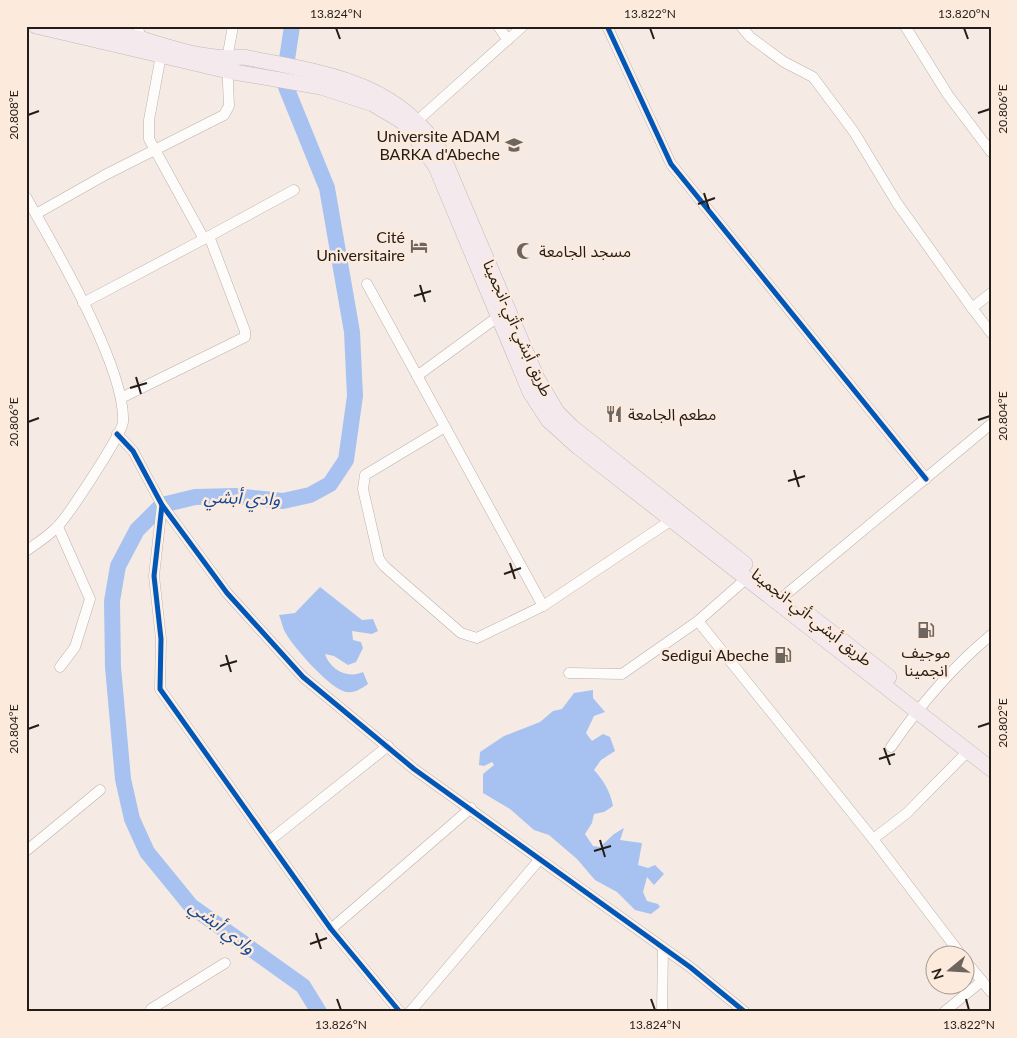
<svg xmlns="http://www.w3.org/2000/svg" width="1017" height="1038" viewBox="0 0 1017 1038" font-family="Lato,'Noto Sans Arabic',sans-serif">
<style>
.water{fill:#a7c2f0}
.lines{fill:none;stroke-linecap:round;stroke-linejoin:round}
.river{stroke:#a7c2f0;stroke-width:16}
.minor-casing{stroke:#bab1ab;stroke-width:11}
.highway-casing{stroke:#c6b8b9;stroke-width:16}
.minor{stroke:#fefcfb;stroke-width:10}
.highway{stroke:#f4e9ec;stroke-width:15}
.cycleway-casing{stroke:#fceadd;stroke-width:8}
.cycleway{stroke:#0057b8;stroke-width:5}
.ticks{fill:none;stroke:#251d17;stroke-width:2}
.labels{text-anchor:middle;stroke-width:5;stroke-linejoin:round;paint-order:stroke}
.poi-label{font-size:16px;fill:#251d17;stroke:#fceadd;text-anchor:end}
.street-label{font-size:16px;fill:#251d17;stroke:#fceadd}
.water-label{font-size:18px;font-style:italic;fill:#144795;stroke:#fceadd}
.neatline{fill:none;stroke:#251d17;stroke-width:2}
.ticks-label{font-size:12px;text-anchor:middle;fill:#251d17}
</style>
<rect width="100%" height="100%" fill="#f5ebe4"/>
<g class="water">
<path d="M320,587L362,620L373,619L378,631L372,634L352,631L353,640L361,642L363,648L356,662L348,665L334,656L325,654C330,670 348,679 363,672L368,684C361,689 352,695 343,691C327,685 291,645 284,630C282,625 281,620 279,615L295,613Z"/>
<path d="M593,690V698L605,712L594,716L586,733L592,741L603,734L610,737L615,751L601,760L594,770C604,781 610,791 613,806L604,812L594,814L592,823L585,834L593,846L600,847L614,834L624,828L620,840L642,843L638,865L648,868L655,865L664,874L654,885L647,877L643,892L647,901L658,904L660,907L651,914L635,910L617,892L595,880L577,859L549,835L534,830L510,809L483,793V774L494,765L492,762L484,766L479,765L480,752L504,736L540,722L553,711L562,709L574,693Z"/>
</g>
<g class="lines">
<polyline class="river" points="292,26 285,73 286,87 327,188 352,332 355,396 346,460 330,484 310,495 283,501 235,496 195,497 162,505 137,530 118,566 112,601 113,667 123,779 132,819 147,852 191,906 303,986 319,1012"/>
<g class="minor-casing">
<g id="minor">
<polyline points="138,26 141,44"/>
<polyline points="498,26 508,40"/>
<polyline points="607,26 671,164 926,479"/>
<polyline points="741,26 750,37 784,62 813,77 854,132 897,203 972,308"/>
<polyline points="905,26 948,95 991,152"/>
<polyline points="417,121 523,26"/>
<path d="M26,197C54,246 126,368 123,422C122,434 67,518 56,528C47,537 36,544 26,551"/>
<polyline points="36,214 105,175 224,115 229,106 227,59 233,26"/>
<polyline points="204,239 294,190"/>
<polyline points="367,284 543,606 676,517"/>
<polyline points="991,293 972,308 991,333"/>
<polyline points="83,303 204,239 149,139 149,120 162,50"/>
<polyline points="417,376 503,313"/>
<polyline points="121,398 245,337 245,331 209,236"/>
<polyline points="445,427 365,475 363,489 379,559 384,566 461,633 477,638 543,606"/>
<polyline points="117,434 133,451 162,505 227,593 303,677 414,769 690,967 745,1012"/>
<polyline points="162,505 154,576 161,639 160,689 331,929 400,1012"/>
<polyline points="58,527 90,599 75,647 60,667"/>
<polyline points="784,596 991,424"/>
<polyline points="698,621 873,839 962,956"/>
<polyline points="569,673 622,674 698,621 747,578"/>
<path d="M891,747C920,705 951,668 991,635"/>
<polyline points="873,839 907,813 968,751"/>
<polyline points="269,841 388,746"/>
<polyline points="26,851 100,790"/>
<polyline points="331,929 471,808"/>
<polyline points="964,959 991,992"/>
<polyline points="151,1009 225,963"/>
<polyline points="410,1012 539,860"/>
<polyline points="662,1012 663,949"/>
<polyline points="944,1012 982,981"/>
</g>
</g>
<g class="highway-casing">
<g id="highway">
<polyline points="36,26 228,71 321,87 373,104 400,120 409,128 436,167 530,392 548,420 578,447 991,769"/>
<path d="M81,26C101,31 122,34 142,39C174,49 209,61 244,57C320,73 395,79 441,152L537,378L557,412L572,427L745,564"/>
<polyline points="808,614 889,677"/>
</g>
</g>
<use href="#minor" class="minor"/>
<use href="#highway" class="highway"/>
<g class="cycleway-casing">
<g id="cycleway">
<polyline points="607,26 671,164 926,479"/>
<polyline points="117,434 133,451 162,505 227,593 303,677 414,769 690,967 745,1012"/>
<polyline points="162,505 154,576 161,639 160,689 331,929 400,1012"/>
</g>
</g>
<use href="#cycleway" class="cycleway"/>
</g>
<path class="ticks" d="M336,28L340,39M650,28L654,39M964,28L968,39M978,113L990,109M28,115L39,111M704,193L709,209M698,204L715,198M420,285L425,302M414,296L431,291M136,377L141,394M130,388L147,383M978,420L990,416M28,422L39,418M794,470L799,487M788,481L805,476M510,563L515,579M504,574L521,568M226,655L231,672M220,666L237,661M978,727L990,723M28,729L39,725M884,748L890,765M879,759L895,754M600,840L605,857M594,851L611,846M316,933L321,949M310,944L327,938M337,999L341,1010M651,999L655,1010M966,999L969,1010"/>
<defs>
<g id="university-bare" transform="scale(1.35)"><path d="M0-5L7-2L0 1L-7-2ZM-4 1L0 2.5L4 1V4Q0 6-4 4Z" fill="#6e655f" stroke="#fceadd" stroke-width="2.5" paint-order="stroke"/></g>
<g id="hotel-bare" transform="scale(1.35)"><path d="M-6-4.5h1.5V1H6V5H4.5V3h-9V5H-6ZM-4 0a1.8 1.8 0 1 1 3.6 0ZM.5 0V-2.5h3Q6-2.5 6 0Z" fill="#6e655f" stroke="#fceadd" stroke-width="2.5" paint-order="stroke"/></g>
<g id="mosque-bare" transform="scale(1.35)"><path d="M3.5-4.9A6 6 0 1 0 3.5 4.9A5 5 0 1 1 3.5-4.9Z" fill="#6e655f" stroke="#fceadd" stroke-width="2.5" paint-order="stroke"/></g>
<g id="restaurant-bare" transform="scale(1.35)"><path d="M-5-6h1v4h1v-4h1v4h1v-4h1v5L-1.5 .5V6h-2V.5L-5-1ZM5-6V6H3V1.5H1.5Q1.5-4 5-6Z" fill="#6e655f" stroke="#fceadd" stroke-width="2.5" paint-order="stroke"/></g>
<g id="fuel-bare" transform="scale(1.35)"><path d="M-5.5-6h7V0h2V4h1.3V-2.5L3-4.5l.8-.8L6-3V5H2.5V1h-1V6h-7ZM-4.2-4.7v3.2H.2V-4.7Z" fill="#6e655f" stroke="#fceadd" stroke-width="2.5" paint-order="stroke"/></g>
</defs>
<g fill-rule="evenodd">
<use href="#university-bare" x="514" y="145"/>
<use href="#hotel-bare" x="419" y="246"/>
<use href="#mosque-bare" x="525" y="251"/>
<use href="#restaurant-bare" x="614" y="414"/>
<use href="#fuel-bare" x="926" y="630"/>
<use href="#fuel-bare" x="783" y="655"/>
</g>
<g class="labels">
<g class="poi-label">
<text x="500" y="142">Universite ADAM<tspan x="500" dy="18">BARKA d'Abeche</tspan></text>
<text x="405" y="243">Cité<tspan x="405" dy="18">Universitaire</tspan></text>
<text x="539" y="257" text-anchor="start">مسجد الجامعة</text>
<text x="628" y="420" text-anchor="start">مطعم الجامعة</text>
<text x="926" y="658" text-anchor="middle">موجيف<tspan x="926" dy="18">انجمينا</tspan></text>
<text x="769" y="661">Sedigui Abeche</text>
</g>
<g class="street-label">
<text transform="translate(518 328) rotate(66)" y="6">طريق أبشي-أتي-انجمينا</text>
<text transform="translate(812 617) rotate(38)" y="6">طريق أبشي-أتي-انجمينا</text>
</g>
<g class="water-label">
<text transform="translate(242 498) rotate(2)" y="6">وادي أبشي</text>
<text transform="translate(222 927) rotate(37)" y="6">وادي أبشي</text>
</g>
</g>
<rect width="1017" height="1038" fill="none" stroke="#fceadd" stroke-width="55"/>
<g transform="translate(950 970) rotate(252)"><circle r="24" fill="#fceadd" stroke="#a6988e"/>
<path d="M0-4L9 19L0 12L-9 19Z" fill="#6e655f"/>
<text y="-8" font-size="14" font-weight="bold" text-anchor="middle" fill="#251d17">N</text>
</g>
<rect x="28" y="28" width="962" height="982" class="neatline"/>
<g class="ticks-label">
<text x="336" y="18">13.824°N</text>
<text x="650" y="18">13.822°N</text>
<text x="964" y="18">13.820°N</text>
<text transform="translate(1003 109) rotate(-90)" y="4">20.806°E</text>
<text transform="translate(14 115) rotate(-90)" y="4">20.808°E</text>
<text transform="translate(1003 416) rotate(-90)" y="4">20.804°E</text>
<text transform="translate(14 422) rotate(-90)" y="4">20.806°E</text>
<text transform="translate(1003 723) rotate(-90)" y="4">20.802°E</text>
<text transform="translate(14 729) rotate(-90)" y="4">20.804°E</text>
<text x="341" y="1029">13.826°N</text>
<text x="655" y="1029">13.824°N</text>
<text x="969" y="1029">13.822°N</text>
</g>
</svg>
